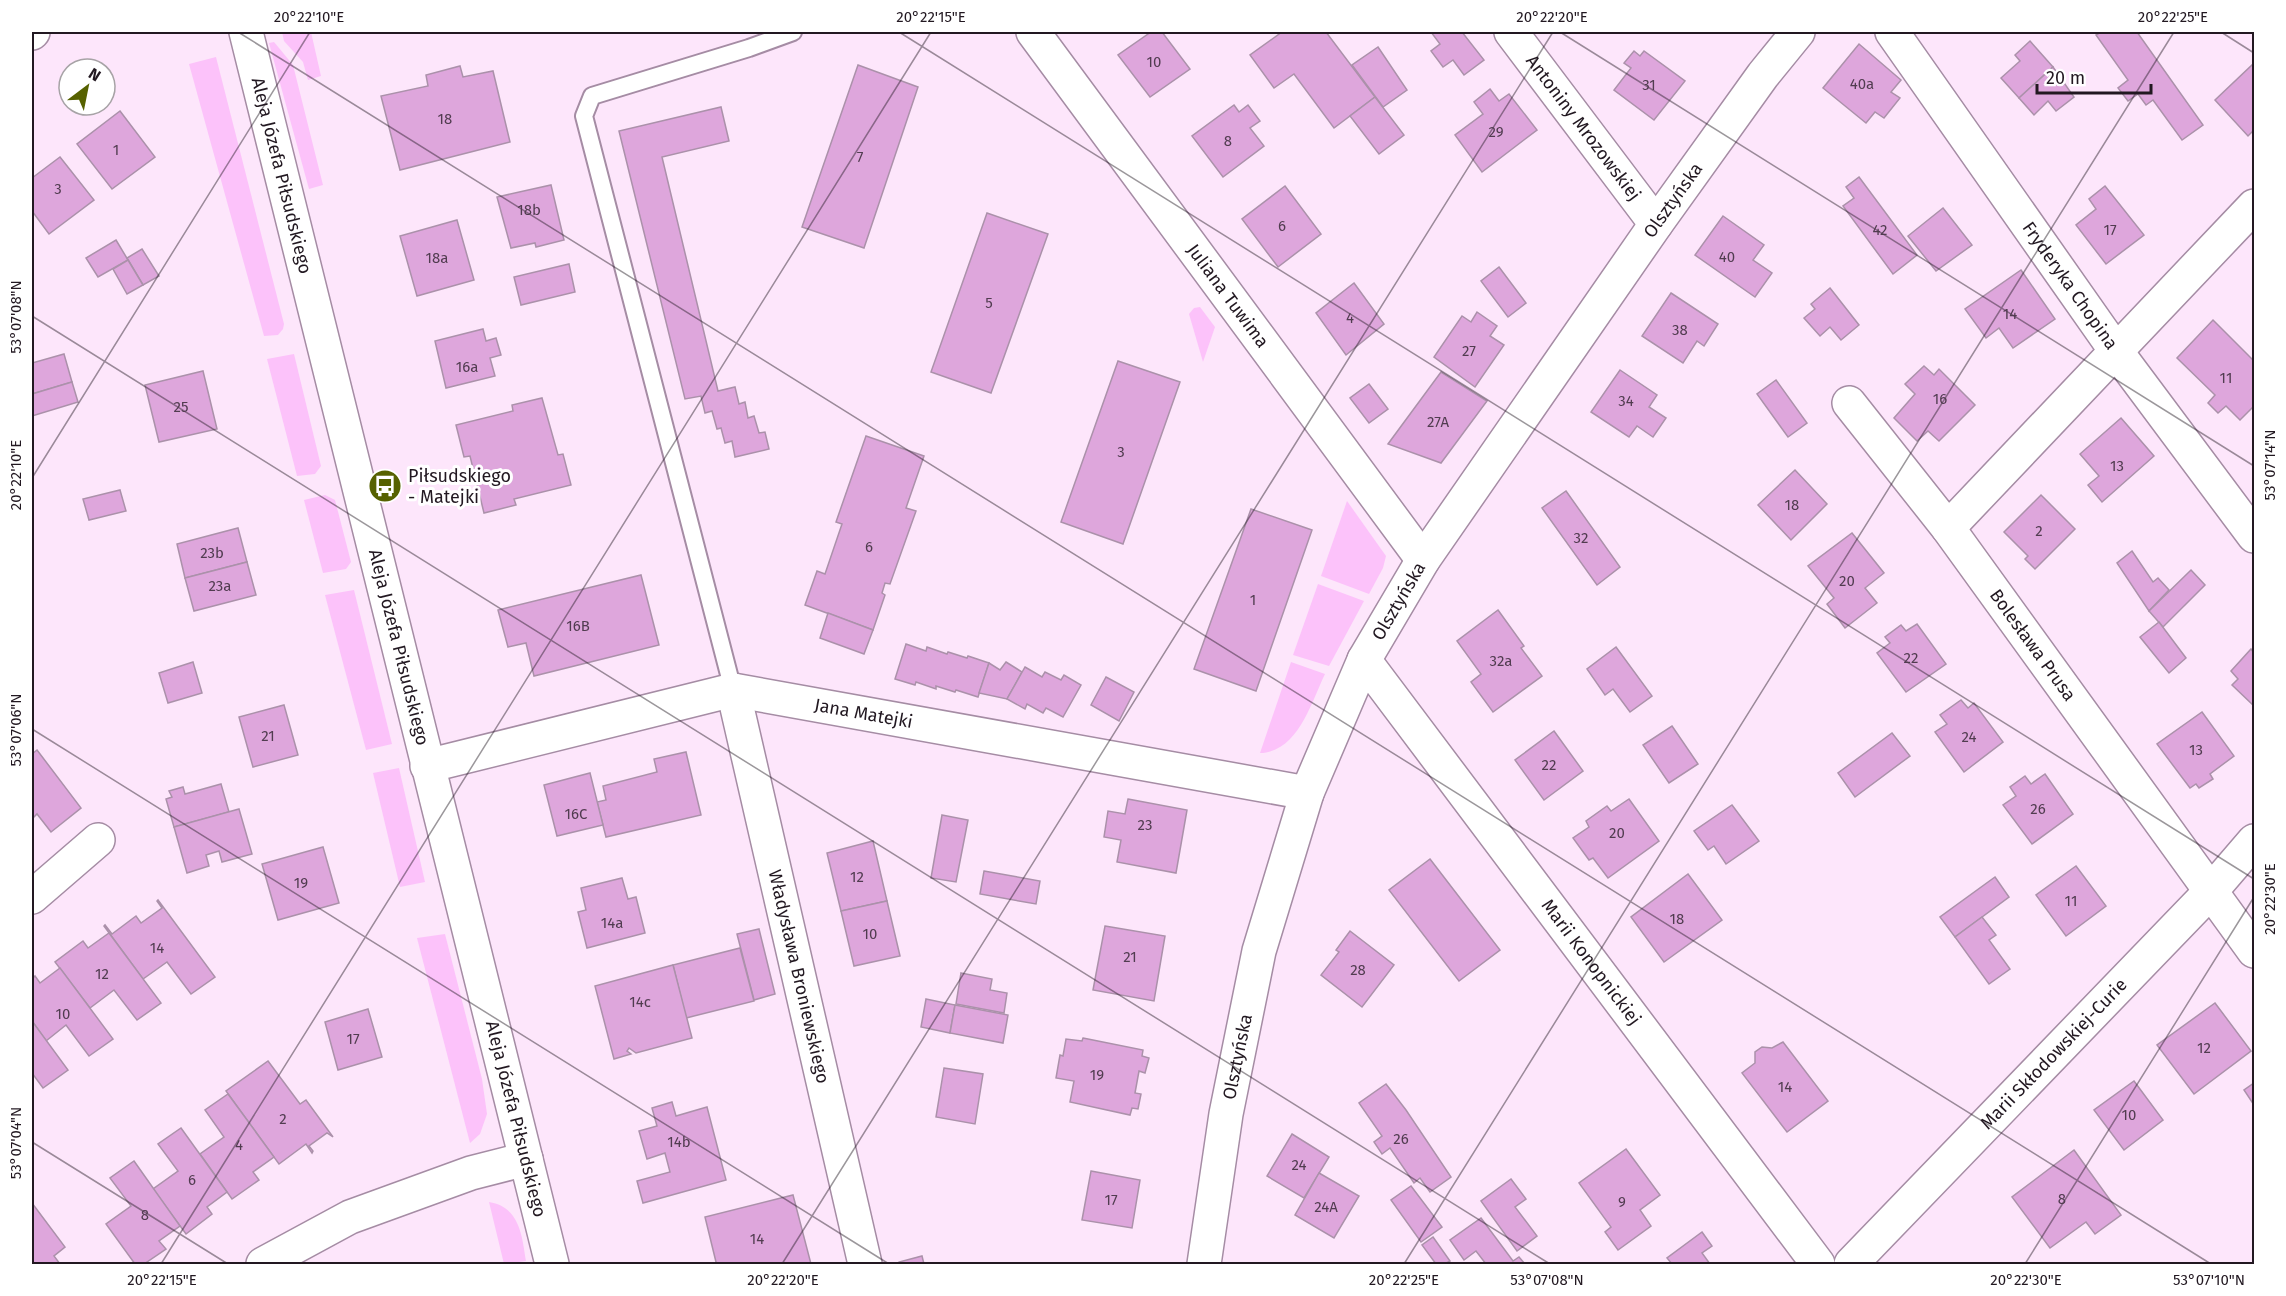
<svg xmlns="http://www.w3.org/2000/svg" width="2286" height="1296" font-family="'Fira Sans',sans-serif">
	<style>
		.green { fill: #fcc2fa }
		.building { fill: #dea6dc; stroke: #ab91aa; stroke-width: 1.5 }
		.lines { fill: none; stroke-linecap: round; stroke-linejoin: round }
		.lane-casing { stroke: #a58ca4; stroke-width: 20 }
		.street-casing { stroke: #a58ca4; stroke-width: 36 }
		.secondary-casing { stroke: #a58ca4; stroke-width: 36 }
		.lane { stroke: #fff; stroke-width: 16 }
		.street { stroke: #fff; stroke-width: 33 }
		.secondary { stroke: #fff; stroke-width: 33 }
		.ticks { fill: none; stroke: #221821; stroke-width: 1.5; stroke-opacity: 0.45 }
		.labels { text-anchor: middle; dominant-baseline: central; stroke-width: 6; stroke-linejoin: round; paint-order: stroke }
		.number-label { font-size: 15px; fill: #513c50 }
		.street-label { font-size: 18px; fill: #221821; stroke: #fff }
		.poi-label { font-size: 18px; fill: #221821; stroke: #fff; text-anchor: start }
		.neatline { fill: none; stroke: #221821; stroke-width: 2 }
		.ticks-label { font-size: 15px; text-anchor: middle; fill: #221821 }
	</style>
	<rect width="100%" height="100%" fill="#fde6fb"/>
	<g class="green">
		<path d="M282,32H311L321,76L308,80L303,62L284,41Z"/>
		<path d="M274,42L293,65L323,185L309,189L269,43Z"/>
		<path d="M216,57L284,324L283,329L278,335L264,336L189,64Z"/>
		<path d="M1200,307L1215,327L1203,362L1189,314L1194,308Z"/>
		<path d="M294,354L321,466L315,474L297,476L267,359Z"/>
		<path d="M325,495L335,500L351,562L346,569L323,573L304,500Z"/>
		<path d="M1347,501L1386,556L1383,568L1369,594L1321,576Z"/>
		<path d="M1318,584L1364,601L1329,666L1293,655Z"/>
		<path d="M354,590L392,744L366,750L325,595Z"/>
		<path d="M1291,662L1325,674C1311,703 1298,752 1260,753Z"/>
		<path d="M399,768L425,882L400,887L373,773Z"/>
		<path d="M445,934L482,1079L487,1114L480,1134L470,1143L417,938Z"/>
		<path d="M489,1202C520,1207 522,1236 526,1261L504,1264Z"/>
	</g>
	<g class="building">
		<path d="M1151,32H1162L1190,69L1150,97L1118,55Z"/>
		<path d="M1282,32H1326L1375,97L1334,128L1294,74L1274,88L1250,55Z"/>
		<path d="M1431,32H1462L1484,60L1464,75L1453,60L1443,67L1431,51L1440,44Z"/>
		<path d="M2101,32H2137L2203,125L2182,140L2153,100L2146,105L2138,94L2128,101L2118,88L2128,80L2096,35Z"/>
		<path d="M2030,41L2053,67L2019,98L2001,78L2020,61L2015,55Z"/>
		<path d="M1859,44L1901,80L1891,92L1900,98L1884,118L1875,112L1866,123L1823,88Z"/>
		<path d="M1378,47L1407,90L1383,107L1352,65Z"/>
		<path d="M1634,51L1640,56L1644,51L1685,81L1654,120L1614,90L1631,68L1624,63Z"/>
		<path d="M858,65L918,87L864,248L802,227Z"/>
		<path d="M2252,65L2254,68V130L2248,136L2215,100Z"/>
		<path d="M460,66L463,77L493,71L510,142L400,170L381,96L428,86L426,75Z"/>
		<path d="M2053,67L2074,97L2056,111L2048,101L2034,115L2019,98Z"/>
		<path d="M1490,89L1499,101L1509,94L1537,130L1482,172L1455,135L1483,114L1474,102Z"/>
		<path d="M1375,97L1404,135L1379,154L1350,116Z"/>
		<path d="M1234,105L1239,112L1248,105L1260,121L1250,128L1264,146L1223,177L1192,136Z"/>
		<path d="M721,107L729,141L662,157L718,391L735,387L739,404L745,402L748,418L754,416L759,433L765,432L769,449L735,457L732,441L725,443L721,428L717,429L712,411L705,413L701,396L685,399L619,131Z"/>
		<path d="M120,111L155,157L112,189L77,144Z"/>
		<path d="M60,157L94,200L49,234L32,211V178Z"/>
		<path d="M1859,177L1917,255L1893,274L1843,206L1854,198L1846,187Z"/>
		<path d="M551,185L564,240L536,247L535,243L511,248L497,197Z"/>
		<path d="M1285,186L1321,234L1278,267L1242,219Z"/>
		<path d="M2105,186L2144,235L2106,264L2076,225L2096,209L2089,199Z"/>
		<path d="M1943,208L1972,245L1936,271L1908,236Z"/>
		<path d="M987,213L1048,234L991,393L931,372Z"/>
		<path d="M1723,216L1764,245L1753,260L1772,273L1755,297L1695,255Z"/>
		<path d="M457,220L474,280L417,296L400,236Z"/>
		<path d="M116,240L128,260L98,277L86,258Z"/>
		<path d="M142,249L159,276L143,285L127,258Z"/>
		<path d="M128,260L143,285L127,294L113,269Z"/>
		<path d="M569,264L575,292L521,305L514,277Z"/>
		<path d="M1499,267L1526,303L1508,317L1481,281Z"/>
		<path d="M2021,270L2055,319L2013,348L1999,328L1986,338L1965,309Z"/>
		<path d="M1354,283L1384,324L1346,355L1316,313Z"/>
		<path d="M1830,288L1859,325L1841,340L1830,327L1820,336L1804,318L1815,309L1811,304Z"/>
		<path d="M1671,293L1718,324L1704,346L1697,341L1683,363L1642,336Z"/>
		<path d="M1477,312L1497,326L1490,336L1504,345L1475,387L1434,357L1462,316L1471,322Z"/>
		<path d="M2213,320L2254,361V406L2240,420L2226,406L2218,413L2208,403L2215,395L2177,358Z"/>
		<path d="M483,329L486,341L496,338L501,355L490,358L495,376L446,388L435,341Z"/>
		<path d="M64,354L72,382L32,394V363Z"/>
		<path d="M1118,361L1180,382L1123,544L1061,522Z"/>
		<path d="M1924,366L1934,375L1939,369L1975,405L1939,441L1928,431L1917,441L1894,418L1915,394L1905,384Z"/>
		<path d="M1620,370L1657,395L1649,407L1666,418L1653,437L1637,426L1629,437L1591,412Z"/>
		<path d="M203,371L217,429L159,442L145,385Z"/>
		<path d="M1441,372L1487,401L1441,463L1388,444Z"/>
		<path d="M1776,380L1807,423L1788,437L1757,394Z"/>
		<path d="M72,382L78,402L32,416V394Z"/>
		<path d="M1369,384L1388,409L1369,423L1350,398Z"/>
		<path d="M542,398L558,455L563,454L571,485L514,499L516,505L484,513L470,456L464,457L456,425L513,411L512,405Z"/>
		<path d="M2121,418L2154,456L2102,502L2088,485L2099,476L2080,454Z"/>
		<path d="M866,436L924,456L906,508L916,511L890,584L885,583L882,593L885,595L873,630L805,605L817,571L825,574L842,524L836,522Z"/>
		<path d="M1795,470L1827,504L1791,540L1758,505Z"/>
		<path d="M120,490L126,511L89,520L83,499Z"/>
		<path d="M1566,491L1620,567L1597,585L1542,508Z"/>
		<path d="M2041,495L2075,529L2035,569L2025,559L2028,556L2004,532Z"/>
		<path d="M1251,509L1312,530L1256,691L1194,669Z"/>
		<path d="M238,528L247,562L185,578L177,544Z"/>
		<path d="M1852,533L1884,573L1865,588L1877,603L1845,628L1827,604L1834,598L1808,566Z"/>
		<path d="M2132,551L2153,582L2158,578L2169,590L2149,611L2117,563Z"/>
		<path d="M247,562L256,595L194,611L185,578Z"/>
		<path d="M2191,570L2205,585L2163,627L2149,611Z"/>
		<path d="M641,575L659,645L534,676L526,643L508,647L498,610Z"/>
		<path d="M1498,610L1524,646L1521,648L1542,676L1493,712L1471,682L1481,674L1457,641Z"/>
		<path d="M828,613L873,630L864,654L820,638Z"/>
		<path d="M2159,622L2186,658L2169,673L2140,637Z"/>
		<path d="M1917,624L1946,664L1906,692L1877,653L1890,643L1885,637L1901,625L1906,631Z"/>
		<path d="M906,644L926,651L927,647L947,654L948,652L967,658L968,656L989,663L978,697L956,690L955,692L936,686V689L916,682L915,685L895,679Z"/>
		<path d="M1616,647L1652,696L1630,712L1613,689L1605,695L1587,669Z"/>
		<path d="M2251,649L2254,653V706L2232,685L2238,679L2231,671Z"/>
		<path d="M193,662L202,693L168,703L159,673Z"/>
		<path d="M1006,662L1022,672L1007,699L979,693L989,663L1000,670Z"/>
		<path d="M1025,667L1042,677L1045,672L1061,680L1064,675L1081,685L1063,717L1046,708L1043,713L1027,704L1025,709L1007,699Z"/>
		<path d="M1106,677L1134,692L1119,721L1091,705Z"/>
		<path d="M1961,700L1968,708L1974,703L2003,742L1964,772L1935,732L1947,724L1940,715Z"/>
		<path d="M284,705L298,755L253,767L239,717Z"/>
		<path d="M2202,712L2234,756L2210,774L2213,779L2199,788L2196,784L2190,788L2157,744Z"/>
		<path d="M1672,726L1698,764L1669,783L1643,745Z"/>
		<path d="M1554,731L1583,771L1544,800L1515,760Z"/>
		<path d="M1892,733L1910,756L1855,797L1838,773Z"/>
		<path d="M37,750L81,808L51,832L37,814L32,819V754Z"/>
		<path d="M686,752L701,815L606,837L597,802L606,800L603,786L657,772L654,759Z"/>
		<path d="M590,773L603,825L557,836L544,785Z"/>
		<path d="M2045,774L2073,814L2032,844L2003,805L2016,796L2010,787L2025,776L2031,784Z"/>
		<path d="M221,784L229,812L174,827L166,799L172,797L169,791L183,787L185,794Z"/>
		<path d="M1128,799L1187,810L1176,873L1117,862L1121,840L1104,837L1108,811L1125,814Z"/>
		<path d="M1629,799L1659,841L1608,878L1593,858L1589,860L1573,838L1589,827L1586,821L1607,806L1611,811Z"/>
		<path d="M1732,805L1759,841L1726,864L1714,846L1708,850L1694,831Z"/>
		<path d="M239,809L252,854L222,862L219,851L206,855L209,866L187,873L174,827Z"/>
		<path d="M942,815L968,820L956,882L931,878Z"/>
		<path d="M873,841L887,901L841,911L827,853Z"/>
		<path d="M323,847L339,903L278,920L262,864Z"/>
		<path d="M1430,859L1500,950L1459,981L1389,890Z"/>
		<path d="M2076,866L2106,906L2066,936L2036,895Z"/>
		<path d="M984,871L1040,881L1036,904L980,894Z"/>
		<path d="M1688,874L1722,920L1664,962L1631,917Z"/>
		<path d="M1995,877L2009,897L1955,937L1940,917Z"/>
		<path d="M622,878L628,899L636,897L645,933L587,948L578,912L586,910L581,888Z"/>
		<path d="M158,900L215,977L191,994L167,962L143,979L104,926L105,925L112,934L136,916L141,923L162,908L157,901Z"/>
		<path d="M887,901L900,956L854,966L841,911Z"/>
		<path d="M1982,917L1996,935L1989,940L2010,969L1989,984L1955,937Z"/>
		<path d="M1105,926L1165,936L1154,1001L1093,990Z"/>
		<path d="M759,929L775,994L754,1000L737,934Z"/>
		<path d="M1350,931L1394,965L1362,1007L1321,975L1339,952L1336,950Z"/>
		<path d="M109,933L161,1003L137,1020L114,990L90,1008L55,962L83,941L88,948Z"/>
		<path d="M740,948L754,1001L686,1018L673,965Z"/>
		<path d="M673,965L692,1038L636,1053L629,1048L627,1051L631,1054L614,1059L595,986Z"/>
		<path d="M60,968L113,1039L89,1056L66,1025L46,1041L32,1021V979L35,976L40,983Z"/>
		<path d="M961,973L992,979L990,990L1007,993L1004,1013L956,1004Z"/>
		<path d="M926,999L955,1005L950,1033L921,1027Z"/>
		<path d="M2215,1003L2251,1051L2194,1094L2157,1045Z"/>
		<path d="M955,1005L1008,1015L1003,1043L950,1033Z"/>
		<path d="M368,1009L382,1057L338,1070L325,1022Z"/>
		<path d="M32,1021L68,1070L43,1088L32,1073Z"/>
		<path d="M1083,1038L1143,1050L1142,1056L1149,1058L1145,1073L1139,1071L1135,1093L1141,1094L1138,1109L1132,1108L1130,1115L1070,1102L1074,1081L1056,1078L1060,1055L1063,1056L1066,1039L1082,1041Z"/>
		<path d="M1783,1042L1828,1101L1787,1132L1742,1073L1755,1063V1052L1762,1047L1772,1048Z"/>
		<path d="M268,1061L300,1104L306,1100L333,1137L327,1133L309,1146L313,1151L312,1153L306,1144L279,1164L226,1091Z"/>
		<path d="M944,1068L983,1074L975,1124L936,1117Z"/>
		<path d="M2134,1081L2163,1120L2124,1150L2094,1110Z"/>
		<path d="M2254,1083V1105L2244,1090Z"/>
		<path d="M1386,1084L1406,1110L1451,1177L1430,1192L1420,1178L1414,1183L1390,1148L1382,1154L1374,1142L1382,1136L1359,1103Z"/>
		<path d="M228,1094L274,1157L253,1172L259,1180L232,1199L200,1154L224,1137L205,1110Z"/>
		<path d="M672,1102L676,1116L707,1107L726,1180L643,1203L637,1181L670,1172L665,1153L647,1159L639,1131L657,1126L652,1108Z"/>
		<path d="M181,1128L227,1192L207,1207L212,1214L186,1234L153,1189L178,1171L158,1144Z"/>
		<path d="M1292,1134L1329,1157L1304,1198L1267,1176Z"/>
		<path d="M1626,1149L1660,1195L1640,1210L1651,1226L1618,1250L1605,1232L1611,1227L1579,1183Z"/>
		<path d="M2074,1150L2121,1215L2095,1234L2086,1222L2050,1248L2012,1197Z"/>
		<path d="M134,1161L180,1226L159,1241L166,1249L144,1264H135L106,1224L131,1206L110,1178Z"/>
		<path d="M1091,1171L1140,1180L1132,1228L1082,1220Z"/>
		<path d="M1319,1173L1359,1196L1334,1238L1295,1215Z"/>
		<path d="M1511,1179L1526,1199L1515,1207L1537,1236L1517,1251L1481,1201Z"/>
		<path d="M1411,1186L1442,1227L1421,1242L1391,1200Z"/>
		<path d="M793,1195L811,1264H713L716,1262L705,1217Z"/>
		<path d="M32,1203L65,1247L54,1256L60,1264H32Z"/>
		<path d="M1481,1218L1513,1261L1519,1257L1525,1264H1486L1476,1251L1464,1260L1450,1240Z"/>
		<path d="M1702,1232L1712,1246L1702,1253L1710,1264H1672L1667,1258Z"/>
		<path d="M1433,1237L1450,1261L1445,1264H1436L1422,1245Z"/>
		<path d="M922,1256L924,1264H899V1262Z"/>
	</g>
	<g class="lines">
		<defs>
			<path id="lane" d="M733,690L584,116L592,96L749,48L793,32"/>
			<g id="street">
				<path id="s1" d="M1033,32L1423,560"/>
				<path id="s2" d="M1511,32L1656,224"/>
				<path id="s3" d="M1892,32L2116,351L2254,536"/>
				<path d="M32,33L33,32"/>
				<path id="s4" d="M1849,403L1948,528L2254,951"/>
				<path d="M1948,528L2254,206"/>
				<path id="s5" d="M1364,660L1818,1264"/>
				<path id="s6" d="M733,690L865,1264"/>
				<path id="s7" d="M427,766L733,690L1307,793"/>
				<path d="M32,897L98,840"/>
				<path d="M263,1264L350,1217L471,1173L526,1159"/>
				<path id="s8" d="M1204,1264L1226,1114L1259,951L1307,793L1364,660L1423,560L1656,224L1763,75L1798,32"/>
				<path id="s9" d="M1851,1264L2211,891L2254,841"/>
			</g>
			<g id="secondary">
				<path id="s10" d="M246,32L552,1264"/>
			</g>
		</defs>
		<use href="#lane" class="lane-casing"/>
		<use href="#street" class="street-casing"/>
		<use href="#secondary" class="secondary-casing"/>
		<use href="#lane" class="lane"/>
		<use href="#street" class="street"/>
		<use href="#secondary" class="secondary"/>
	</g>
	<path class="ticks" d="M238,32L2211,1264M899,32L2254,879M1560,32L2254,466M2221,32L2254,53M32,316L1550,1264M32,478L310,32M32,729L889,1264M32,1142L228,1264M161,1264L931,32M782,1264L1553,32M1404,1264L2174,32M2025,1264L2254,897"/>
	<defs>
		<symbol id="bus-disc" viewBox="-11 -11 22 22"><circle r="9.5" fill="#566100" stroke="#fff"/><path d="M-5-6H5V4H4V6H2V4H-2V6H-4V4H-5ZM-3.5-4V0h7V-4ZM-3.5 1.2v1.5H-2V1.2ZM2 1.2v1.5H3.5V1.2Z" fill="#fff"/></symbol>
	</defs>
	<g fill-rule="evenodd">
		<use href="#bus-disc" x="366" y="467" width="38" height="38"/>
	</g>
	<g class="labels">
		<g class="number-label">
			<text x="1154" y="62">10</text>
			<text x="1862" y="84">40a</text>
			<text x="1649" y="85">31</text>
			<text x="445" y="119">18</text>
			<text x="1496" y="132">29</text>
			<text x="1228" y="141">8</text>
			<text x="116" y="150">1</text>
			<text x="860" y="157">7</text>
			<text x="58" y="189">3</text>
			<text x="529" y="210">18b</text>
			<text x="1282" y="226">6</text>
			<text x="1880" y="230">42</text>
			<text x="2110" y="230">17</text>
			<text x="1727" y="257">40</text>
			<text x="437" y="258">18a</text>
			<text x="989" y="303">5</text>
			<text x="2010" y="314">14</text>
			<text x="1350" y="318">4</text>
			<text x="1680" y="330">38</text>
			<text x="1469" y="351">27</text>
			<text x="467" y="367">16a</text>
			<text x="2226" y="378">11</text>
			<text x="1940" y="399">16</text>
			<text x="1626" y="401">34</text>
			<text x="181" y="407">25</text>
			<text x="1438" y="422">27A</text>
			<text x="1121" y="452">3</text>
			<text x="2117" y="466">13</text>
			<text x="1792" y="505">18</text>
			<text x="2039" y="531">2</text>
			<text x="1581" y="538">32</text>
			<text x="869" y="547">6</text>
			<text x="212" y="553">23b</text>
			<text x="1847" y="581">20</text>
			<text x="220" y="586">23a</text>
			<text x="1253" y="600">1</text>
			<text x="578" y="626">16B</text>
			<text x="1911" y="658">22</text>
			<text x="1501" y="661">32a</text>
			<text x="268" y="736">21</text>
			<text x="1969" y="737">24</text>
			<text x="2196" y="750">13</text>
			<text x="1549" y="765">22</text>
			<text x="2038" y="809">26</text>
			<text x="576" y="814">16C</text>
			<text x="1145" y="825">23</text>
			<text x="1617" y="833">20</text>
			<text x="857" y="877">12</text>
			<text x="301" y="883">19</text>
			<text x="2071" y="901">11</text>
			<text x="1677" y="919">18</text>
			<text x="612" y="923">14a</text>
			<text x="870" y="934">10</text>
			<text x="157" y="948">14</text>
			<text x="1130" y="957">21</text>
			<text x="1358" y="970">28</text>
			<text x="102" y="974">12</text>
			<text x="640" y="1002">14c</text>
			<text x="63" y="1014">10</text>
			<text x="353" y="1039">17</text>
			<text x="2204" y="1048">12</text>
			<text x="1097" y="1075">19</text>
			<text x="1785" y="1087">14</text>
			<text x="2129" y="1115">10</text>
			<text x="283" y="1119">2</text>
			<text x="1401" y="1139">26</text>
			<text x="679" y="1142">14b</text>
			<text x="239" y="1145">4</text>
			<text x="1299" y="1165">24</text>
			<text x="192" y="1180">6</text>
			<text x="2062" y="1199">8</text>
			<text x="1111" y="1200">17</text>
			<text x="1622" y="1202">9</text>
			<text x="1326" y="1207">24A</text>
			<text x="145" y="1215">8</text>
			<text x="757" y="1239">14</text>
		</g>
		<g class="street-label">
			<text stroke="none"><textPath href="#s2" startOffset="120">Antoniny Mrozowskiej</textPath></text>
			<text stroke="none"><textPath href="#s10" startOffset="148">Aleja Józefa Piłsudskiego</textPath></text>
			<text stroke="none"><textPath href="#s8" startOffset="1182">Olsztyńska</textPath></text>
			<text stroke="none"><textPath href="#s3" startOffset="310">Fryderyka Chopina</textPath></text>
			<text stroke="none"><textPath href="#s1" startOffset="328">Juliana Tuwima</textPath></text>
			<text stroke="none"><textPath href="#s8" startOffset="696">Olsztyńska</textPath></text>
			<text stroke="none"><textPath href="#s4" startOffset="304">Bolesława Prusa</textPath></text>
			<text stroke="none"><textPath href="#s10" startOffset="634">Aleja Józefa Piłsudskiego</textPath></text>
			<text stroke="none"><textPath href="#s7" startOffset="448">Jana Matejki</textPath></text>
			<text stroke="none"><textPath href="#s5" startOffset="378">Marii Konopnickiej</textPath></text>
			<text stroke="none"><textPath href="#s6" startOffset="294">Władysława Broniewskiego</textPath></text>
			<text stroke="none"><textPath href="#s9" startOffset="292">Marii Skłodowskiej-Curie</textPath></text>
			<text stroke="none"><textPath href="#s8" startOffset="210">Olsztyńska</textPath></text>
			<text stroke="none"><textPath href="#s10" startOffset="1120">Aleja Józefa Piłsudskiego</textPath></text>
		</g>
		<g class="poi-label">
			<text x="408" y="476">Piłsudskiego<tspan x="408" dy="21">- Matejki</tspan></text>
		</g>
	</g>
	<rect width="2286" height="1296" fill="none" stroke="#ffffff" stroke-width="66"/>
	<g transform="translate(87 87) rotate(32)"><circle r="28" fill="#ffffff" stroke="#a7a3a6" stroke-width="1.5"/>
	<path d="M0-4.5L10 22L0 15L-10 22Z" fill="#566100"/>
	<text y="-9" font-size="16" font-weight="bold" text-anchor="middle" fill="#221821">N</text>
	</g>
	<path d="M2037 84v9h114v-9" fill="none" stroke="#221821" stroke-width="3"/>
	<text x="2046" y="84" font-size="18" fill="#221821" stroke="#ffffff" stroke-width="4.5" paint-order="stroke">20 m</text>
	<rect x="33" y="33" width="2220" height="1230" class="neatline"/>
	<g class="ticks-label">
		<text x="309" y="22">20°22'10"E</text>
		<text x="931" y="22">20°22'15"E</text>
		<text x="1552" y="22">20°22'20"E</text>
		<text x="2173" y="22">20°22'25"E</text>
		<text transform="translate(16 317) rotate(-90)" y="5">53°07'08"N</text>
		<text transform="translate(2270 465) rotate(-90)" y="5">53°07'14"N</text>
		<text transform="translate(16 475) rotate(-90)" y="5">20°22'10"E</text>
		<text transform="translate(16 730) rotate(-90)" y="5">53°07'06"N</text>
		<text transform="translate(2270 899) rotate(-90)" y="5">20°22'30"E</text>
		<text transform="translate(16 1143) rotate(-90)" y="5">53°07'04"N</text>
		<text x="162" y="1285">20°22'15"E</text>
		<text x="783" y="1285">20°22'20"E</text>
		<text x="1404" y="1285">20°22'25"E</text>
		<text x="1547" y="1285">53°07'08"N</text>
		<text x="2026" y="1285">20°22'30"E</text>
		<text x="2209" y="1285">53°07'10"N</text>
	</g>
</svg>
